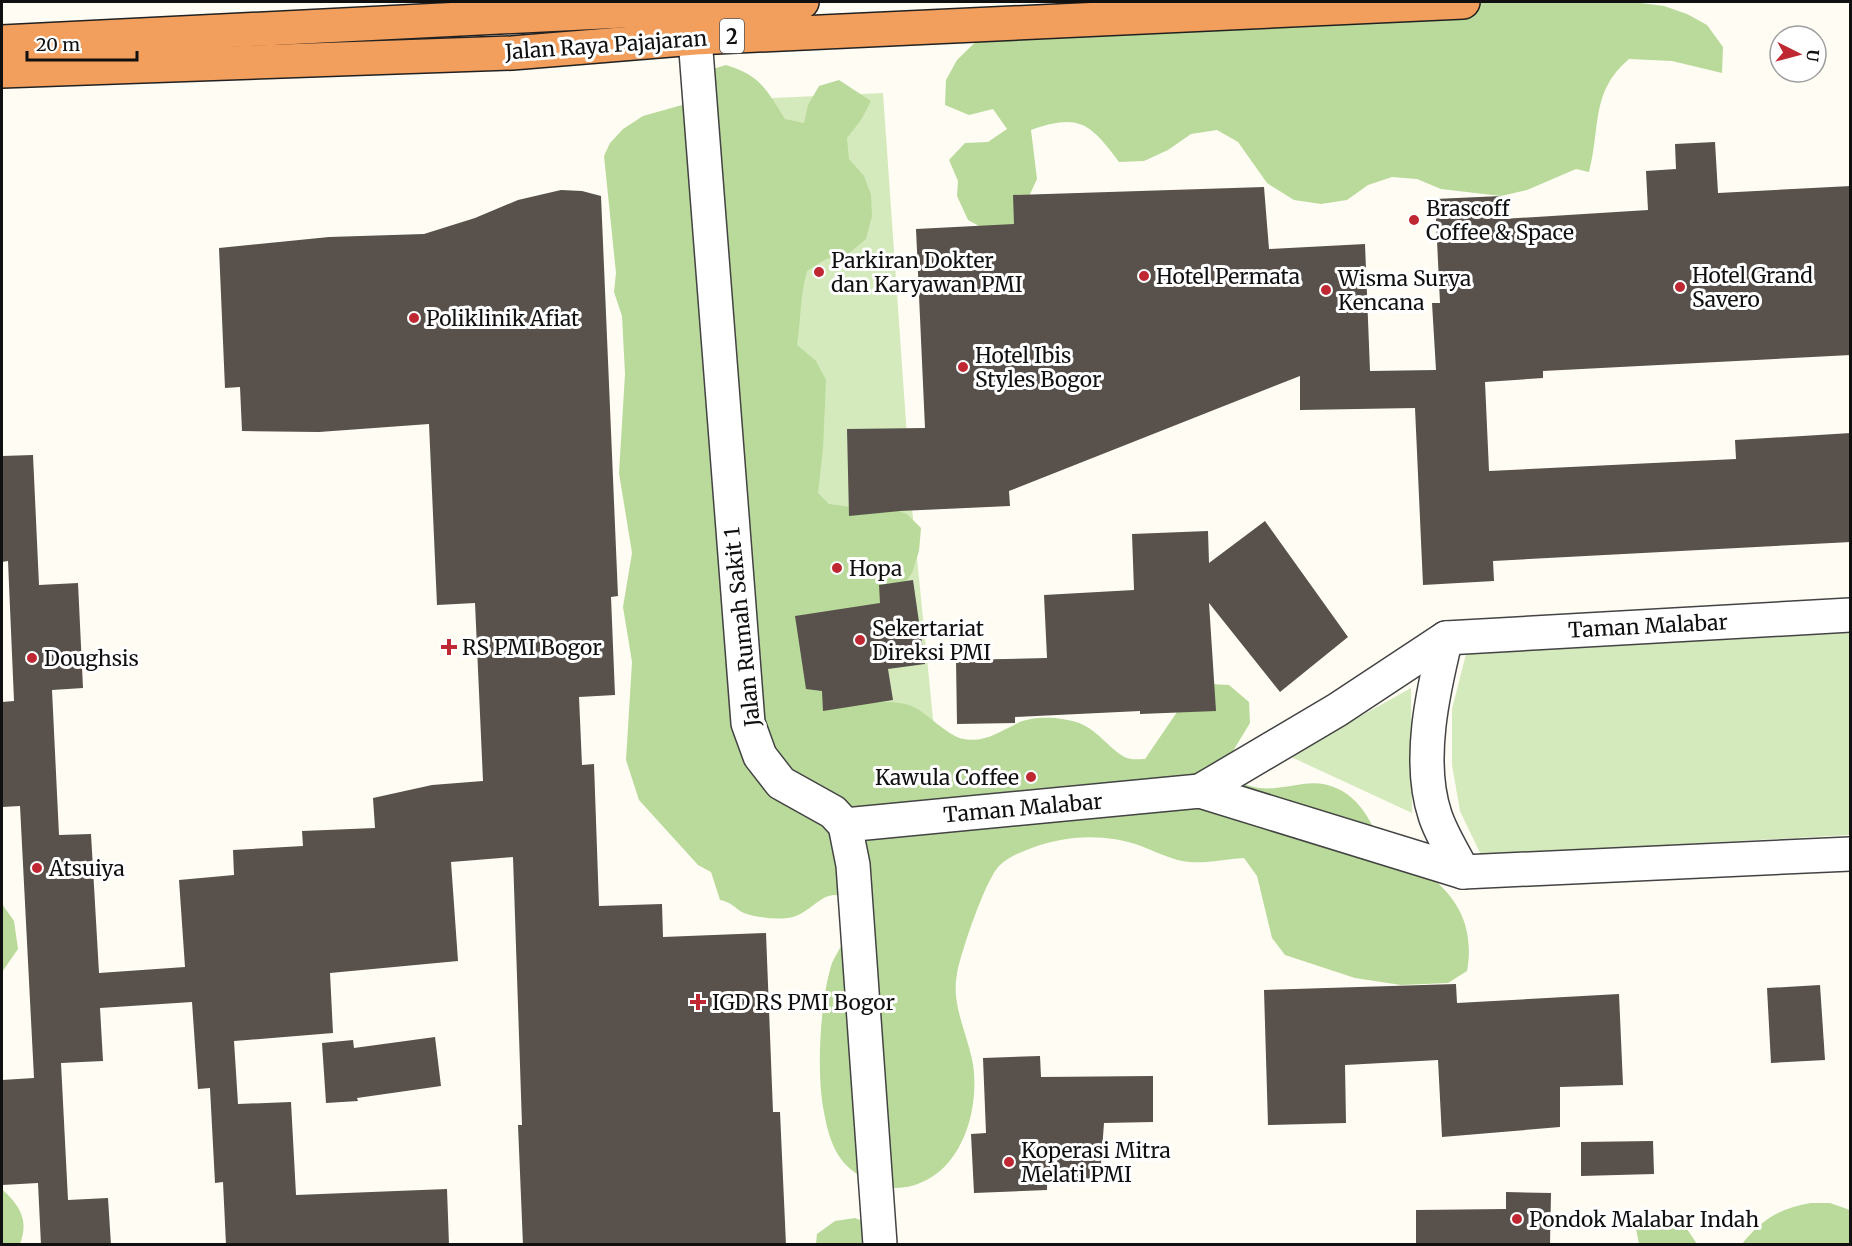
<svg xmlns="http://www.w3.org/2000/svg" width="1852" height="1246" font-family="Merriweather,serif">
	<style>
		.green { fill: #d5eabc }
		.forest { fill: #b9da9b }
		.building { fill: #58514c }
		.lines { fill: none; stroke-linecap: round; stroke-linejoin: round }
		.street-casing { stroke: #434343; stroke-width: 36 }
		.highway-casing { stroke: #212121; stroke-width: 36 }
		.street { stroke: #fff; stroke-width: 33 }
		.highway { stroke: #f29e5d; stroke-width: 33 }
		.poi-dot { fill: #bf2833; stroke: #fff; stroke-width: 2 }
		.labels { text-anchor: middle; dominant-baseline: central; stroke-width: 6; stroke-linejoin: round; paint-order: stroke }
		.shield { fill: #fff; stroke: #585858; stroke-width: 1.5 }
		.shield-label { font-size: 20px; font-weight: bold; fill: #101010 }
		.street-label { font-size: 21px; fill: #101010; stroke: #fff }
		.poi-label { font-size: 21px; fill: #101010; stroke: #fff; text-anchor: start }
	</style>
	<rect width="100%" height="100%" fill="#fffcf3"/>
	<g class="green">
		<path d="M883,93L912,508L939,779L812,781L732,100Z"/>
		<path d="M1850,633V835L1481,855L1460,811L1452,765V709L1466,654Z"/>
		<path d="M1411,688L1412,813L1289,756Z"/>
	</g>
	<g class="forest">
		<path d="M1383,2H1633L1664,6L1687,14L1707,25L1723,47L1722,73L1672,61L1629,59C1590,92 1601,127 1589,172L1576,169L1527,190L1501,196L1441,189L1417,179L1392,177L1368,185L1347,200L1321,204L1294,200L1267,183L1238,142L1217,130L1191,134L1168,150L1144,161L1119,162C1090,123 1079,113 1031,130L1037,179L1004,250L990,232L968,220L957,196L958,181L949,160L965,143L988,142L1007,129L993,109L969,115L945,105L946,80L957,60L996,22Z"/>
		<path d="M726,65C760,75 767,90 785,119L804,123L808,105L819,86L839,80L871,101L861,120L847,138L849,159L864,176L871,195L872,216L866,239L847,255L826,259L807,271C800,295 801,320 797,345L816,361L826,380L823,449L818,493L829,504L866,509L888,507L907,514L921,528L919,551L912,573L900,591L870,613L828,611L811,624L855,703C874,703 896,699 914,707C929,715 949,737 964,739C984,743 999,732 1016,724C1033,715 1061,717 1079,723C1098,730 1112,752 1127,758C1132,760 1140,759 1145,759L1177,712L1210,684L1229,685L1249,702L1250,723L1227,761L1235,780C1262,793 1275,788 1303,784C1345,778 1369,810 1380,845C1433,873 1479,904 1467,971L1448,983L1401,985L1355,978L1285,955L1272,938L1257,876L1244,858C1223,859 1203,865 1182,861C1168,858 1154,851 1141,846C1106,834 1072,835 1037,846C1024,851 1009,856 999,866C985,881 961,952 957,974C951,1003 966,1031 972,1059C981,1103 965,1166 920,1183C897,1193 872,1187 853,1171C834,1157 828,1134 824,1112C816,1074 820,1000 832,963C835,956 840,949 843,942C848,930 845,911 845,898C826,887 814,909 796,916C782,921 758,918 744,913C735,909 734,903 720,900L711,872L698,865L639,800L626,760L632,662L623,607L632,553L619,473L625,374L622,316L614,292L616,273L604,156L610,143L623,129L643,116L682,105L703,72Z"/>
		<path d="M2,904L14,921L18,949L2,972Z"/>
		<path d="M2,1189C20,1206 29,1220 20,1244H2Z"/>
		<path d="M1811,1203H1830L1850,1210V1244H1742C1761,1220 1780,1208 1811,1203Z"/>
		<path d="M1673,1214L1687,1229L1697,1244H1639L1636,1229L1652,1218Z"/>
		<path d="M855,1218L873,1225L886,1244H816L817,1234L835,1221Z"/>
	</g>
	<g class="building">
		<path d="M1715,142L1718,193L1851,186V355L1543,371V378L1485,382L1489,471L1736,459L1735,440L1851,433V542L1493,561L1494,581L1423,585L1415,408L1300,410V376L1009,491L1010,506L900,511L849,516L847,429L925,428L916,229L1014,224L1013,195L1264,187L1269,249L1365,244L1370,371L1436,370L1432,303H1440L1435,199L1501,196L1502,219L1648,210L1646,171L1676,169L1675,144Z"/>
		<path d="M561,190L582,191L601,196L618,596L611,597L615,695L579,697L582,765L594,764L599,906L662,904L663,937L766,933L773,1112H780L786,1245H523L518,1125H522L513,857L451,862L458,961L330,973L333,1033L234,1041L238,1104L291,1102L296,1195L447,1189L449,1245H226L223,1182L215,1183L210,1088L198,1089L192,1002L100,1008L103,1061L61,1063L68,1200L108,1198L111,1245H41L38,1183L2,1185V1080L34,1078L20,806L2,807V702L14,701L8,561L2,562V456L33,455L39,585L78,583L83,688L52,690L59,835L91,834L99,973L185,967L179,880L234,875L233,850L303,846L302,831L375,828L373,798L432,785L483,781L475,603L437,605L429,424L319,432L242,431L240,387L225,388L219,248L329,237L424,234L475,218L518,200Z"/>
		<path d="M1265,521L1348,637L1280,692L1209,603L1216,711L1140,714V711L1015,717V723L957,724L956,660L1047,658L1044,595L1134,590L1132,534L1208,531L1209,563Z"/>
		<path d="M913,580L925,664L888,669L893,700L823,711L822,691L806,689L795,616L880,603L879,585Z"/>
		<path d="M1456,984L1457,1003L1619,994L1623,1085L1560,1087V1127L1442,1137L1438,1060L1345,1065L1346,1123L1268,1125L1264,990Z"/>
		<path d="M1820,985L1825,1060L1771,1063L1767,988Z"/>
		<path d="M435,1037L441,1086L357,1098L358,1101L326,1103L322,1043L353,1040L354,1048Z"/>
		<path d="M1040,1056L1041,1077L1153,1076V1122L1104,1123L1100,1178L1047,1180V1190L974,1193L971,1134L986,1133L983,1058Z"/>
		<path d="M1653,1141L1654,1174L1581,1176V1142Z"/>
		<path d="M1506,1192L1551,1193L1550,1245H1416V1210L1506,1209Z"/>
	</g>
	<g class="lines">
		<defs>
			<g id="street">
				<path d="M695,38L748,723L760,756L781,783L833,812L845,825L853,865L880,1244"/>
				<path d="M1446,638C1433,691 1417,761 1435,815C1441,834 1454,854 1463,872"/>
				<path d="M1200,791L1337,710L1446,638L1850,615"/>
				<path d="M845,825L1200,791L1463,872L1850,854"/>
			</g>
			<g id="highway">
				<path d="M2,42L802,2"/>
				<path d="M2,71L512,53L695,38L1463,2"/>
			</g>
		</defs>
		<use href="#street" class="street-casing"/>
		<use href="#highway" class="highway-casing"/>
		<use href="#street" class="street"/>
		<use href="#highway" class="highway"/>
	</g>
	<g class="poi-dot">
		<circle cx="1414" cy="220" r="6"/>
		<circle cx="819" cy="272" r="6"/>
		<circle cx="1144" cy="276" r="6"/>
		<circle cx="1680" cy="287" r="6"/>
		<circle cx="1326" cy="290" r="6"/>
		<circle cx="414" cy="318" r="6"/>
		<circle cx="963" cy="367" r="6"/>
		<circle cx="837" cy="568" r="6"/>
		<circle cx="860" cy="640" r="6"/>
		<path d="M446 638h6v6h6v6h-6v6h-6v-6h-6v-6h6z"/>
		<circle cx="32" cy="658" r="6"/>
		<circle cx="1031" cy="777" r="6"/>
		<circle cx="37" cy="868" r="6"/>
		<path d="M695 993h6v6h6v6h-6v6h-6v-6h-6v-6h6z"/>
		<circle cx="1009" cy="1162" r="6"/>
		<circle cx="1517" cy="1219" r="6"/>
	</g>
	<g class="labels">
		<rect class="shield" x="720" y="19" width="24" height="34" rx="4.5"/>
		<g class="shield-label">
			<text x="732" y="36">2</text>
		</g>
		<g class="street-label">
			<text transform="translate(606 45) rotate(-4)">Jalan Raya Pajajaran</text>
			<text transform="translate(1648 626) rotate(-3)">Taman Malabar</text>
			<text transform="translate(742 627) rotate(-96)">Jalan Rumah Sakit 1</text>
			<text transform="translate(1023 808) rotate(-5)">Taman Malabar</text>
		</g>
		<g class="poi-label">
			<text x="1426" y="208">Brascoff<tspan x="1426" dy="24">Coffee &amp; Space</tspan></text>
			<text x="831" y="260">Parkiran Dokter<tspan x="831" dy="24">dan Karyawan PMI</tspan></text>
			<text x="1692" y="275">Hotel Grand<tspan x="1692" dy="24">Savero</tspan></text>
			<text x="1156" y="276">Hotel Permata</text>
			<text x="1338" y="278">Wisma Surya<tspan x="1338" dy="24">Kencana</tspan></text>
			<text x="426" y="318">Poliklinik Afiat</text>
			<text x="975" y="355">Hotel Ibis<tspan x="975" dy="24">Styles Bogor</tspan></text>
			<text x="849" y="568">Hopa</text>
			<text x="872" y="628">Sekertariat<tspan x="872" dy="24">Direksi PMI</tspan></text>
			<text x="462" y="647">RS PMI Bogor</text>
			<text x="44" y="658">Doughsis</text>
			<text x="1019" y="777" text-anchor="end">Kawula Coffee</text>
			<text x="49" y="868">Atsuiya</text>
			<text x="712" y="1002">IGD RS PMI Bogor</text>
			<text x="1021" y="1150">Koperasi Mitra<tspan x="1021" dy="24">Melati PMI</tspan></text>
			<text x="1529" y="1219">Pondok Malabar Indah</text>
		</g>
	</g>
	<rect width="1852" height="1246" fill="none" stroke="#101010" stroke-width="6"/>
	<g transform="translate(1798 54) rotate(96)"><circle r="28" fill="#ffffff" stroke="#9f9f9f" stroke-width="1.5"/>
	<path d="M0-4.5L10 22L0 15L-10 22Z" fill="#bf2833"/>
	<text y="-9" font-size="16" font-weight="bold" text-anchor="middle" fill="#101010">U</text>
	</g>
	<path d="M27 51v9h110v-9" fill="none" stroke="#101010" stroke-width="3"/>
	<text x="36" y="51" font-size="18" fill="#101010" stroke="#ffffff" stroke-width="4.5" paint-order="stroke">20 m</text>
</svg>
